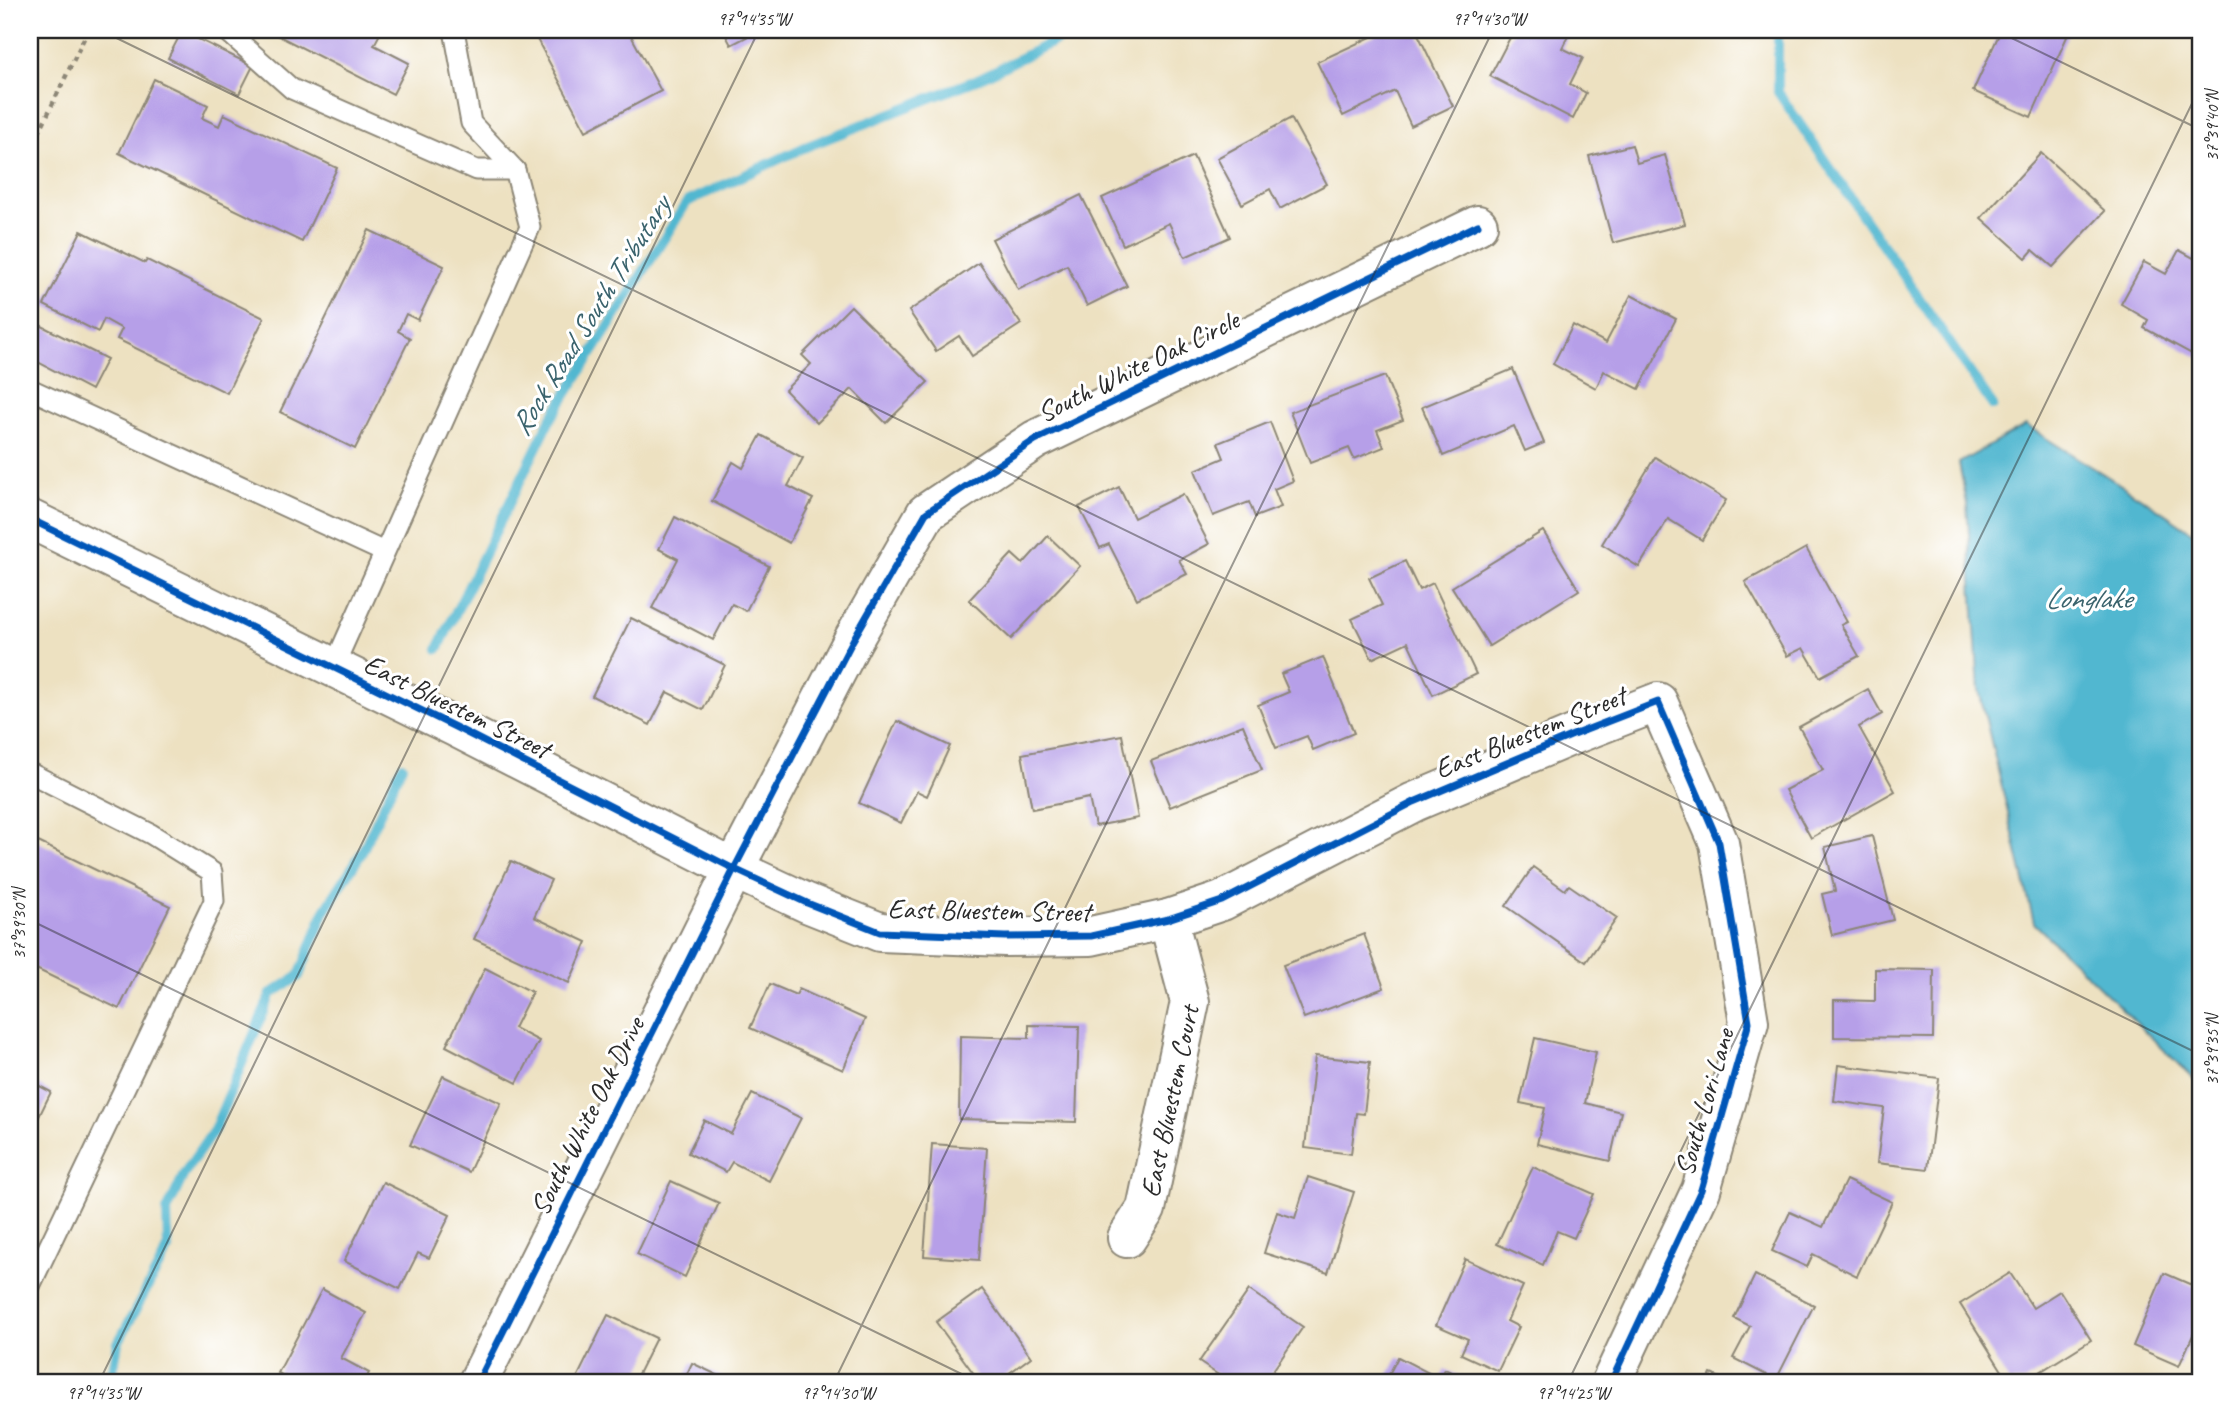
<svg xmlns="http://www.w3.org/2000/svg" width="2231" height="1412" font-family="Caveat,sans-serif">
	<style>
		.water { fill: #51b7d0; stroke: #3e717e; stroke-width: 2 }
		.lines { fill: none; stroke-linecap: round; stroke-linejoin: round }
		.stream { stroke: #51b7d0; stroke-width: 10 }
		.building { fill: #b69fe8 }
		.service-casing { stroke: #8c8676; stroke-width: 23 }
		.minor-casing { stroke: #8c8676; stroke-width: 42 }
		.path { stroke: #8c8676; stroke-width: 4.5; stroke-dasharray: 5 5; stroke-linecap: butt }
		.service { stroke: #fff; stroke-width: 19 }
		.minor { stroke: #fff; stroke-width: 38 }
		.cycleway-casing { stroke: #fff; stroke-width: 11 }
		.cycleway { stroke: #0057b8; stroke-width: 7 }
		.ticks { fill: none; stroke: #2b2b2b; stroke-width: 2; stroke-opacity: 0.45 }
		.labels { text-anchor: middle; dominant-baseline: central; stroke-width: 6; stroke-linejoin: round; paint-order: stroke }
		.street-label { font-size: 28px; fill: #2b2b2b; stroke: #fff }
		.water-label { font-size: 30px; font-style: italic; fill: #3a636d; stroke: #fff }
		.neatline { fill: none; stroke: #2b2b2b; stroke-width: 2.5 }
		.ticks-label { font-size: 18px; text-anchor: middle; fill: #2b2b2b }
	</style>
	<rect width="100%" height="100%" fill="#fff"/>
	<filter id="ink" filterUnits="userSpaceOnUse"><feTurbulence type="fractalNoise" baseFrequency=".0143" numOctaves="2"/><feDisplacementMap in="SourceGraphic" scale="14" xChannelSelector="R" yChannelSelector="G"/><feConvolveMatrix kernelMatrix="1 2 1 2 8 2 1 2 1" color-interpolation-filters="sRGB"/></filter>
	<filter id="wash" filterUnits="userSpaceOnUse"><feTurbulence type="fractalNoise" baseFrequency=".00686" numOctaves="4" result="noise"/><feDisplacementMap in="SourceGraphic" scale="28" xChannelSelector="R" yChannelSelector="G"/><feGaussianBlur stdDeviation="1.57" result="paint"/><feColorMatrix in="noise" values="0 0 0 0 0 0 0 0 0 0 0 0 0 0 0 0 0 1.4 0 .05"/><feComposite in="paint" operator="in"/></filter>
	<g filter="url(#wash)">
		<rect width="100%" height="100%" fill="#ede1c1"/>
		<path class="water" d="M2026,425C2084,464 2145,497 2201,539V1086L2034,923L1979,690L1967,504L1959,463Z"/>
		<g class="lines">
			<g class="stream">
				<path d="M1778,30V92L1993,406"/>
				<path d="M438,649L549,422L687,202L803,148L976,80L1077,30"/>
				<path d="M111,1382L118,1343L168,1249L167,1211L185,1172L214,1130L271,994L299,976L325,910L361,854L402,766"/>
			</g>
		</g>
		<g id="blocks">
			<g class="building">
				<path d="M267,30H382L374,45L409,63L393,94Z"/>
				<path d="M532,30H628L661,91L586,131Z"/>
				<path d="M723,30H760L731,45Z"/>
				<path d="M1386,30H1416L1453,106L1411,126L1395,91L1343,116L1317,62Z"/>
				<path d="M1514,30L1570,32L1562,48L1583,58L1570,84L1586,93L1573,119L1490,76Z"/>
				<path d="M2001,30H2070L2031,117L1973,91Z"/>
				<path d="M182,31L253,66L239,94L168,58Z"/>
				<path d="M154,79L208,105L202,118L219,126L224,114L337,168L302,242L119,153Z"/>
				<path d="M1291,118L1327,184L1280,209L1270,189L1242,204L1217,158Z"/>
				<path d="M1632,145L1637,163L1665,155L1685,224L1613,243L1589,156Z"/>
				<path d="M2041,153L2105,211L2053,267L2033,250L2026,258L1981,218Z"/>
				<path d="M1193,156L1230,237L1185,257L1169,223L1123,245L1102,198Z"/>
				<path d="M1081,195L1127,286L1087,306L1067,265L1018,290L992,239Z"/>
				<path d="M369,230L444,266L418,320L406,314L398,331L410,338L355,449L280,412Z"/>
				<path d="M81,231L145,263L147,260L264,318L227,393L117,339L122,329L104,319L98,332L44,305Z"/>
				<path d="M2179,250L2201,262V316L2198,322L2201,324V354L2199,358L2144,328L2148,320L2121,304L2144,262L2166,274Z"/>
				<path d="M979,263L1021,324L972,356L959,336L936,351L909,311Z"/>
				<path d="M1631,295L1676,319L1639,389L1604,371L1596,388L1553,364L1573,325L1606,343Z"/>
				<path d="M851,306L928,382L886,423L852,389L817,423L785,390L811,364L802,355Z"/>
				<path d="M38,324L107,359L91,390L30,358V339Z"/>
				<path d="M1513,369L1544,443L1525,451L1514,426L1443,456L1422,407Z"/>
				<path d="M1385,376L1403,420L1377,430L1384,447L1354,459L1349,448L1310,463L1290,412Z"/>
				<path d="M1270,422L1293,481L1274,489L1281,507L1255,517L1249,502L1213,516L1195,470L1224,458L1218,443Z"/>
				<path d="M761,435L803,458L788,486L813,499L789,543L712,501L733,462L743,468Z"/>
				<path d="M1655,457L1726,500L1702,540L1668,519L1639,567L1602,544Z"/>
				<path d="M1119,487L1134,518L1183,494L1209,544L1179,560L1187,574L1137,599L1109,544L1100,548L1079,507Z"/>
				<path d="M675,517L769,566L746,611L732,604L713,640L652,608L678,559L659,549Z"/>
				<path d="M1543,531L1579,590L1489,646L1452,587Z"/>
				<path d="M1048,536L1080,566L1011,639L969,600L1012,554L1023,564Z"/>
				<path d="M1806,548L1847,622L1841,625L1859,656L1820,677L1803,648L1787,656L1745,582Z"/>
				<path d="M1405,561L1419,590L1433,583L1476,674L1433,695L1408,642L1372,659L1352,619L1382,605L1369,578Z"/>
				<path d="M631,618L725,665L703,710L667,692L650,725L592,696Z"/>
				<path d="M1323,657L1354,733L1313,750L1307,736L1276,748L1258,705L1289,692L1281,674Z"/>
				<path d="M1868,689L1882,714L1859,727L1895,791L1811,838L1785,790L1823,770L1799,727Z"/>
				<path d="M897,721L950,746L927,796L917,791L901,823L859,803Z"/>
				<path d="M1243,725L1262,770L1170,807L1151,761Z"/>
				<path d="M1122,735L1138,818L1095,826L1089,798L1032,809L1022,754Z"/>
				<path d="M1872,836L1893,920L1832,935L1822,894L1835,891L1825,847Z"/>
				<path d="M30,838L170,906L119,1009L30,966Z"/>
				<path d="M511,861L551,880L534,917L587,942L569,983L474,939Z"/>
				<path d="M1533,867L1565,890L1569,885L1617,918L1586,962L1506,906Z"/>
				<path d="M1364,934L1384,988L1304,1018L1283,965Z"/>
				<path d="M485,968L532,992L514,1028L539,1041L517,1083L446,1046Z"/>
				<path d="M1875,969L1934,970L1933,1038L1834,1037V1000L1875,1001Z"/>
				<path d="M770,984L796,995L799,989L865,1019L843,1070L750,1028Z"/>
				<path d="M1029,1025L1079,1026L1076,1122L959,1119L960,1036L1029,1038Z"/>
				<path d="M1535,1038L1596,1052L1585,1103L1621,1112L1610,1161L1537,1144L1545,1108L1520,1103Z"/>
				<path d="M1315,1056L1370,1062L1364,1114L1356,1113L1351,1154L1305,1148Z"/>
				<path d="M1838,1065L1939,1078L1928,1169L1877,1163L1884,1108L1834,1101Z"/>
				<path d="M443,1076L501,1103L469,1172L410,1145Z"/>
				<path d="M30,1081L51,1092L30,1135Z"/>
				<path d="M752,1094L801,1118L769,1181L732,1162L726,1172L688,1153L704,1120L731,1134Z"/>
				<path d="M932,1144L987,1148L979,1260L924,1256Z"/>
				<path d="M1533,1167L1594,1194L1574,1238L1557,1231L1543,1265L1497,1244Z"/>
				<path d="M1308,1177L1354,1192L1328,1273L1264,1253L1277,1212L1295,1218Z"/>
				<path d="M1846,1180L1892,1202L1857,1276L1813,1254L1807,1267L1772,1251L1790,1212L1823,1227Z"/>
				<path d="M671,1181L719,1203L685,1277L637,1254Z"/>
				<path d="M383,1182L450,1215L429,1258L418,1253L400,1289L344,1261Z"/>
				<path d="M1465,1259L1523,1286L1507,1321L1519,1327L1498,1371L1461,1354L1468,1339L1436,1325Z"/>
				<path d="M2010,1273L2033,1308L2060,1291L2091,1340L2024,1382H2009L1960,1304Z"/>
				<path d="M2164,1273L2201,1289V1338L2193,1335L2179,1366L2133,1346Z"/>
				<path d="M1755,1275L1814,1305L1776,1380L1733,1358L1750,1326L1734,1318Z"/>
				<path d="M322,1289L366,1313L341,1358L369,1373L364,1382H296L278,1373Z"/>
				<path d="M982,1289L1031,1357L997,1382H980L936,1322Z"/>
				<path d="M1249,1290L1303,1327L1265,1382H1229L1199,1362Z"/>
				<path d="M608,1315L656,1338L634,1382H575Z"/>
				<path d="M1398,1357L1440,1379L1445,1369L1471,1382H1385Z"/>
				<path d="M692,1363L732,1382H683Z"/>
				<path d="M1711,1374L1730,1382H1707Z"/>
				<path d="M1104,1377L1127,1381V1382H1103Z"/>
			</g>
		</g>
	</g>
	<g filter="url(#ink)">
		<use href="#blocks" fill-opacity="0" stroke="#8c8676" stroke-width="2"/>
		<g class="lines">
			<defs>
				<g id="service">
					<path d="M228,32L292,89L476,170H515"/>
					<path d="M30,389L384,552"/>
					<path d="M333,668L530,227L515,170L471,123L454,30"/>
					<path d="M30,773L151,834L212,872L214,901L30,1286"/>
				</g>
				<g id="minor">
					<path d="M30,519L455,727L734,869L807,903L880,932L1005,937L1091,936L1168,919L1222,901L1414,802L1573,735L1658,702L1719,843L1749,1022L1701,1190L1611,1382"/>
					<path id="s1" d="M1127,1238L1146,1209L1190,1002L1168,919"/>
					<path d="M478,1382L734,869L853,640L926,513L1035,440L1478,225"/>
				</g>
			</defs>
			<use href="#service" class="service-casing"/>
			<use href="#minor" class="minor-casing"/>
			<path class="path" d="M30,151L88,30"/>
			<use href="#service" class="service"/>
			<use href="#minor" class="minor"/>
			<defs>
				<g id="cycleway">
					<path d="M30,519L455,727L734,869L807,903L880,932L1005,937L1091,936L1168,919L1222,901L1414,802L1573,735L1658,702L1719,843L1749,1022L1701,1190L1611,1382"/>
					<path d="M478,1382L734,869L853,640L926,513L1035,440L1478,225"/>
				</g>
			</defs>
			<use href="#cycleway" class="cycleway-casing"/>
			<use href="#cycleway" class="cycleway"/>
		</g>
	</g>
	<path class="ticks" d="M100,30L2201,1055M1995,30L2201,130M30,920L978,1382M99,1382L759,30M834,1382L1493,30M1568,1382L2201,85"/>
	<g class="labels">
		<g class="street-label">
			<text transform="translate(1138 366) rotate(-26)">South White Oak Circle</text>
			<text transform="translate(457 706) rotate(26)">East Bluestem Street</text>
			<text transform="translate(1530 732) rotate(-22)">East Bluestem Street</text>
			<text transform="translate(989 910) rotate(1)">East Bluestem Street</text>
			<text stroke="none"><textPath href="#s1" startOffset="145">East Bluestem Court</textPath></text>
			<text transform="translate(1704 1102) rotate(-74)">South Lori Lane</text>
			<text transform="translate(587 1116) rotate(-63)">South White Oak Drive</text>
		</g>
		<g class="water-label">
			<text transform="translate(590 316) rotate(-58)">Rock Road South Tributary</text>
			<text x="2088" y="598">Longlake</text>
		</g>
	</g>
	<rect width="2231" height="1412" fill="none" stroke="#fff" stroke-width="77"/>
	<rect x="38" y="38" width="2154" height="1336" class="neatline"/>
	<g class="ticks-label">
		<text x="754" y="25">97°14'35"W</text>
		<text x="1489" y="25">97°14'30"W</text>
		<text transform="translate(2212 126) rotate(-90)" y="6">37°39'40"N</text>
		<text transform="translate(19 924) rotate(-90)" y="6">37°39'30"N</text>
		<text transform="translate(2212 1050) rotate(-90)" y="6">37°39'35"N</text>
		<text x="103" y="1399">97°14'35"W</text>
		<text x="838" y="1399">97°14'30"W</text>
		<text x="1573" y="1399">97°14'25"W</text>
	</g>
</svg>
